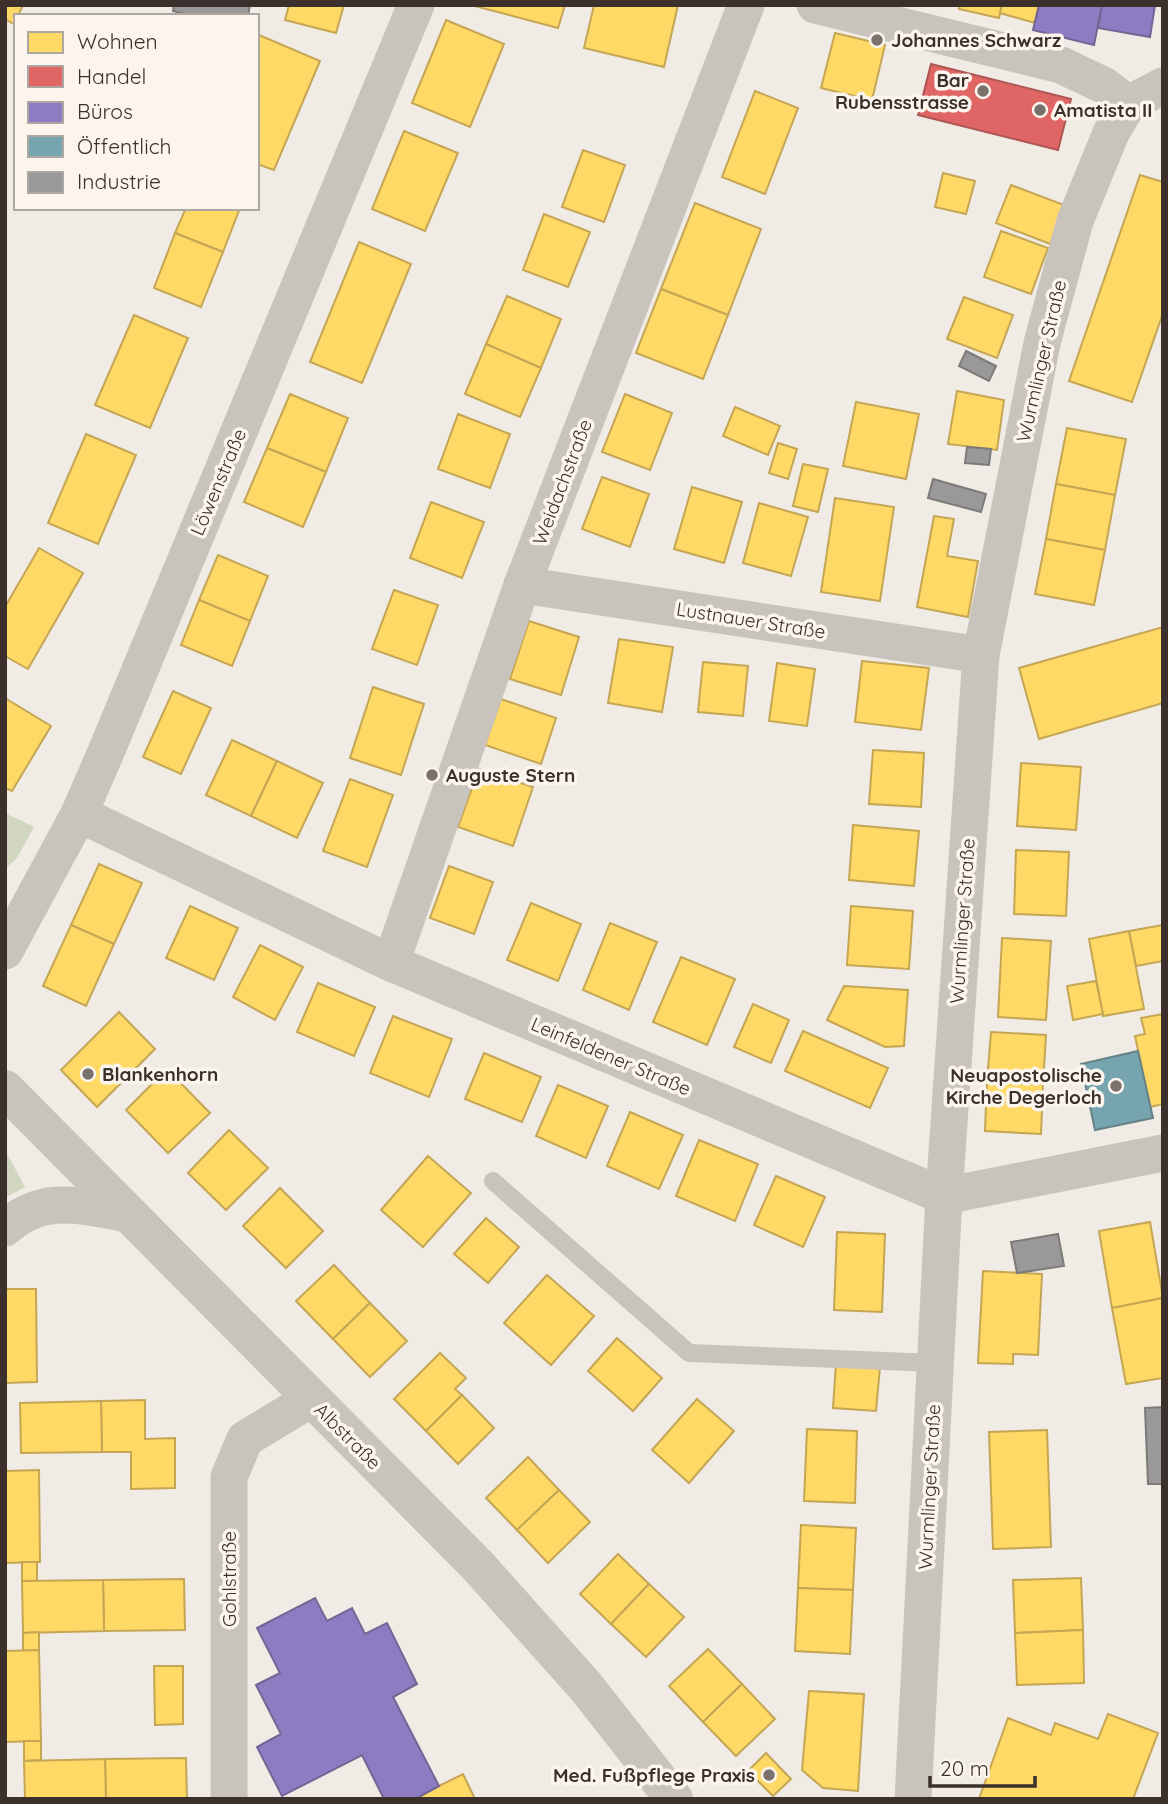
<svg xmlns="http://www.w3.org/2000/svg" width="1168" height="1804" font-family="Quicksand,sans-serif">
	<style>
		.green { fill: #d1d6bf }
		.homes { fill: #ffd966; stroke: #c4a654; stroke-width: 2 }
		.shops { fill: #e06666; stroke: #ae5654; stroke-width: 2 }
		.offices { fill: #8e7cc3; stroke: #756595; stroke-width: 2 }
		.public { fill: #76a5af; stroke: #648287; stroke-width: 2 }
		.industry { fill: #999; stroke: #7d7a78; stroke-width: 2 }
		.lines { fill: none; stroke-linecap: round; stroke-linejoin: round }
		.service { stroke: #c9c3be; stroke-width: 18 }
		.minor { stroke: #c9c3be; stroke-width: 37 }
		.tertiary { stroke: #c9c3be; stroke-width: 38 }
		.poi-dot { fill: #7a716c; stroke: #fbf5ee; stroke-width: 2.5 }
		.labels { text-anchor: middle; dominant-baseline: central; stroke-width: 7; stroke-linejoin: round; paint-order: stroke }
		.poi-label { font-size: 19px; font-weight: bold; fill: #3b302b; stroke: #fbf5ee; text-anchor: start }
		.street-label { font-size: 19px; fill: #3b302b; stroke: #fbf5ee }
	</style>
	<rect width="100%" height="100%" fill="#f0ebe5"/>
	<g class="green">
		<path d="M5,813L34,827L17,858L5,869Z"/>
		<path d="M5,1150L25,1187L5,1198Z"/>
	</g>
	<g class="homes">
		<path d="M5,5H23L14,24L5,19Z"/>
		<path d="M289,5H344L336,33L285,20Z"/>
		<path d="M471,5H565L558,28Z"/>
		<path d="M594,5H678L664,67L584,48Z"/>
		<path d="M960,5H1002L999,18L959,9Z"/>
		<path d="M1002,5H1039L1035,23L1000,13Z"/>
		<path d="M446,20L504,44L470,127L412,103Z"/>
		<path d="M835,33L885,45L872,100L821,88Z"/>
		<path d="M259,35L320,61L274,170L257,164Z"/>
		<path d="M755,91L798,108L765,194L722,177Z"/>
		<path d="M404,131L458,153L425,231L372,209Z"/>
		<path d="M583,150L625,165L604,222L562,207Z"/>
		<path d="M943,173L975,181L966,214L935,207Z"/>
		<path d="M1140,175L1163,182V313L1132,402L1069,381Z"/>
		<path d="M1011,185L1064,205L1050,244L996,223Z"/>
		<path d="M695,203L761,229L728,315L661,289Z"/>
		<path d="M186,208H240L223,252L175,233Z"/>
		<path d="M544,214L590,232L568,287L523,270Z"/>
		<path d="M1001,231L1048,248L1031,294L984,277Z"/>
		<path d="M175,233L223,252L201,307L154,288Z"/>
		<path d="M359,242L411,264L362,383L310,362Z"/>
		<path d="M661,289L728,315L703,379L636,353Z"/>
		<path d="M507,296L561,319L541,368L486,344Z"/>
		<path d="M964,297L1013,315L997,358L947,339Z"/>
		<path d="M134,315L188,338L150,428L95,405Z"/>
		<path d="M486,344L541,368L520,417L465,394Z"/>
		<path d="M957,391L1004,400L997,450L948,444Z"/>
		<path d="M290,394L348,418L326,472L267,448Z"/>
		<path d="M625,394L672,413L650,470L602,452Z"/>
		<path d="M856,402L919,414L906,479L843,466Z"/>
		<path d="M735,407L780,426L768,455L723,436Z"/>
		<path d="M458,414L510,434L490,488L438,469Z"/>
		<path d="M1067,428L1126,439L1115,495L1056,484Z"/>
		<path d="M86,434L136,455L98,544L48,523Z"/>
		<path d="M778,443L797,449L788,479L769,473Z"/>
		<path d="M267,448L326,472L303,527L244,502Z"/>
		<path d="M803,464L828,469L818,512L793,506Z"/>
		<path d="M602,477L649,494L630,547L582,529Z"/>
		<path d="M1056,484L1115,495L1105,550L1046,539Z"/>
		<path d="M692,487L742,502L724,563L674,549Z"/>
		<path d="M835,498L894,507L880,601L821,592Z"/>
		<path d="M431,502L484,522L462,578L410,558Z"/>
		<path d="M759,503L808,517L791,576L743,563Z"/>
		<path d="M934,516L954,519L947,556L978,561L968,617L917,607Z"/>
		<path d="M1046,539L1105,550L1094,605L1035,594Z"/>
		<path d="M39,548L83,573L28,669L5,656V607Z"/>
		<path d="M218,555L268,576L250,621L199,600Z"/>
		<path d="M394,590L438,605L417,665L372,649Z"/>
		<path d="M199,600L250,621L232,666L181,645Z"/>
		<path d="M529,621L579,637L561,695L510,679Z"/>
		<path d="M1163,627V703L1039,739L1019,668Z"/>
		<path d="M619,639L673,647L662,712L608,703Z"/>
		<path d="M862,661L929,668L921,730L855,722Z"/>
		<path d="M703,662L748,666L743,716L698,712Z"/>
		<path d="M777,663L815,669L807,726L769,721Z"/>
		<path d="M373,687L424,704L401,775L350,758Z"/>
		<path d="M173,691L211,708L181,774L143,757Z"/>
		<path d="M5,698L51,726L12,791L5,788Z"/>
		<path d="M501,699L556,718L541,764L485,745Z"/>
		<path d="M232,740L277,761L251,816L206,795Z"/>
		<path d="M873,750L924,753L921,807L869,804Z"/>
		<path d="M277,761L323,783L297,838L251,816Z"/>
		<path d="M1021,763L1081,767L1076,830L1017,826Z"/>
		<path d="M479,769L533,787L513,846L458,827Z"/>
		<path d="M350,779L393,795L367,867L323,851Z"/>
		<path d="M853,825L919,831L914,886L849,880Z"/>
		<path d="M1016,850L1069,852L1066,916L1014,914Z"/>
		<path d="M99,864L142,883L114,944L71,925Z"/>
		<path d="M449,866L493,882L474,934L430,918Z"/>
		<path d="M531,903L581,924L558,981L507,960Z"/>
		<path d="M190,906L238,928L214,980L166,958Z"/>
		<path d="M851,906L913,911L909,969L847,965Z"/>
		<path d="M610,923L657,942L629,1010L583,990Z"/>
		<path d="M71,925L114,944L86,1006L43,986Z"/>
		<path d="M1163,925V961L1136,966L1129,931Z"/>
		<path d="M1129,931L1144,1009L1103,1016L1089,939Z"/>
		<path d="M1002,938L1051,941L1046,1020L998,1017Z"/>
		<path d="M260,945L303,967L275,1020L233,997Z"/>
		<path d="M681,957L735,979L707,1045L653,1022Z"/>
		<path d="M1096,981L1103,1014L1073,1020L1067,986Z"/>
		<path d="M318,983L375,1007L354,1056L297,1032Z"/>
		<path d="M844,986L908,990L904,1046L885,1047L827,1020Z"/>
		<path d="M753,1004L789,1020L771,1063L734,1047Z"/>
		<path d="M119,1012L155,1049L97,1107L61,1070Z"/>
		<path d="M1163,1014V1104L1150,1107L1135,1036L1145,1034L1141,1018Z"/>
		<path d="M393,1016L452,1039L429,1097L370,1073Z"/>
		<path d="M803,1031L888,1068L870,1108L785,1071Z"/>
		<path d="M991,1032L1046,1035L1043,1084L987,1082Z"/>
		<path d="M484,1053L541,1077L522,1122L465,1099Z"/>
		<path d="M167,1069L210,1113L168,1153L126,1110Z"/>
		<path d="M987,1082L1043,1084L1041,1134L985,1131Z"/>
		<path d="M558,1085L608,1106L586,1158L536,1136Z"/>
		<path d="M630,1112L683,1135L659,1189L607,1166Z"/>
		<path d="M229,1130L268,1168L226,1210L188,1173Z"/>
		<path d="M699,1140L758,1164L735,1221L676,1196Z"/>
		<path d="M428,1156L471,1193L423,1247L381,1210Z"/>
		<path d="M776,1176L825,1197L803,1247L754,1225Z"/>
		<path d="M280,1188L323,1231L286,1268L243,1226Z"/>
		<path d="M486,1218L519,1247L488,1283L454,1254Z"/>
		<path d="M1150,1222L1163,1298L1112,1308L1099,1231Z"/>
		<path d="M837,1232L885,1234L882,1312L834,1310Z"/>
		<path d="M334,1265L370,1303L333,1339L296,1301Z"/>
		<path d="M983,1271L1042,1274L1038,1355L1013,1354V1364L978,1363Z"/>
		<path d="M547,1275L594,1316L551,1365L504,1323Z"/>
		<path d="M5,1289H36L37,1382L5,1383Z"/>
		<path d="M1163,1298V1378L1126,1384L1112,1308Z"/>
		<path d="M370,1303L407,1341L370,1377L333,1339Z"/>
		<path d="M617,1338L662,1378L633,1411L588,1371Z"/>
		<path d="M440,1353L466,1378L455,1389L462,1395L426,1431L394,1399Z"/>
		<path d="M836,1363L880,1367L876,1411L833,1408Z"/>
		<path d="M462,1395L494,1428L458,1464L426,1431Z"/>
		<path d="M697,1399L734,1431L689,1483L652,1450Z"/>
		<path d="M145,1400V1439L175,1438V1488L131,1489V1452H102L101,1401Z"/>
		<path d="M101,1401L102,1452L21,1453L20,1403Z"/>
		<path d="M807,1429L857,1431L855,1503L804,1501Z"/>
		<path d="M1047,1430L1051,1547L993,1549L989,1432Z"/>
		<path d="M528,1457L559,1490L517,1530L486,1498Z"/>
		<path d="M39,1470L40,1562L5,1563V1471Z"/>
		<path d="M559,1490L590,1522L548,1563L517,1530Z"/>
		<path d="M801,1525L856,1528L853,1590L798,1588Z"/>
		<path d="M618,1554L649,1584L611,1624L580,1594Z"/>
		<rect x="22" y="1562" width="15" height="19"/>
		<path d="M1081,1578L1083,1630L1015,1633L1013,1580Z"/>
		<path d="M184,1579L185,1630L104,1631L103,1580Z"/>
		<path d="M103,1580L104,1631L23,1633L22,1581Z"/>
		<path d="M649,1584L684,1617L646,1657L611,1624Z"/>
		<path d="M798,1588L853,1590L850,1654L795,1651Z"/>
		<path d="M1083,1630L1084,1683L1017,1685L1015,1633Z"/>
		<path d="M39,1632V1650L23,1651V1633Z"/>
		<path d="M708,1649L742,1684L703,1722L669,1686Z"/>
		<path d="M39,1650L41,1741L5,1742V1651Z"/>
		<path d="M154,1666H183V1724L155,1725Z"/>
		<path d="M742,1684L775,1719L736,1756L703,1722Z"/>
		<path d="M809,1691L864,1694L858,1791L823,1788L802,1770Z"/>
		<path d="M1108,1714L1158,1733L1133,1799H979L1008,1718L1051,1735L1055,1723L1098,1739Z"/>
		<path d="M24,1741H41V1760L24,1761Z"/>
		<path d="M766,1753L791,1779L773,1796L748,1771Z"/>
		<path d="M186,1758L187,1799H106L105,1759Z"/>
		<path d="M105,1759L106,1799H25L24,1761Z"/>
		<path d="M463,1774L475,1799H415L439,1786Z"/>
	</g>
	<path class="shops" d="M931,64L1071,99L1058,150L918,115Z"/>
	<g class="offices">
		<path d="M1039,5H1102L1094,45L1033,30Z"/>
		<path d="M1102,5H1155L1150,37L1098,28Z"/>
		<path d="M315,1598L327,1621L352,1608L365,1634L387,1623L417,1684L393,1697L439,1786L415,1799H384L362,1755L282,1796L257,1747L281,1734L256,1685L280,1673L257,1628Z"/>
	</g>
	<path class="public" d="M1138,1051L1153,1118L1095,1130L1081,1064Z"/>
	<g class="industry">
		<path d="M174,5H250L248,16H193L173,11Z"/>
		<path d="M966,351L996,366L989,381L959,366Z"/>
		<path d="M967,447L991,449L989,465L965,463Z"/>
		<path d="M933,479L986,494L981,512L928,498Z"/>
		<path d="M1058,1234L1064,1266L1017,1273L1011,1242Z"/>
		<path d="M1163,1407V1484H1148L1145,1408Z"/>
	</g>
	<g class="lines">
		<path class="service" d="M493,1181L689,1353L935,1363"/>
		<g class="minor">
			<path d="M815,5L1061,65L1105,86L1128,104"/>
			<path d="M522,585L981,655"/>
			<path d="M79,814L391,963L944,1196L1163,1153"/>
			<path d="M5,951L79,814L106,752L416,5"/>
			<path d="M391,963L522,585L746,5"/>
			<path d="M5,1228C44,1193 81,1206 129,1214"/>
			<path d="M229,1799V1477L245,1439L311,1399"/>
			<path d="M913,1799L944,1196L981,655L1042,343L1075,221L1111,133L1128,104L1163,86"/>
		</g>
		<path class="tertiary" d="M5,1089L478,1566L586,1687L674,1799"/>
	</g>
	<g class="poi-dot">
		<circle cx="877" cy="40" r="7"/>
		<circle cx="983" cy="91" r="7"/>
		<circle cx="1040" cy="110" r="7"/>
		<circle cx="432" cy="775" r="7"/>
		<circle cx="88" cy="1074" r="7"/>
		<circle cx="1116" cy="1086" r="7"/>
		<circle cx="769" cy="1775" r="7"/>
	</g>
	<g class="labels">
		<g class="poi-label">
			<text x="891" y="40">Johannes Schwarz</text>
			<text x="969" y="80" text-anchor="end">Bar<tspan x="969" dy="22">Rubensstrasse</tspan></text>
			<text x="1054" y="110">Amatista II</text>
			<text x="446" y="775">Auguste Stern</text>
			<text x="102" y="1074">Blankenhorn</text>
			<text x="1102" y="1075" text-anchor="end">Neuapostolische<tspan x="1102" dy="22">Kirche Degerloch</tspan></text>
			<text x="755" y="1775" text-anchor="end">Med. Fußpflege Praxis</text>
		</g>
		<g class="street-label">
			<text transform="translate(1041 361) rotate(-77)">Wurmlinger Straße</text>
			<text transform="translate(218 482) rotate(-67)">Löwenstraße</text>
			<text transform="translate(562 482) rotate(-69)">Weidachstraße</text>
			<text transform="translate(751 620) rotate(9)">Lustnauer Straße</text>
			<text transform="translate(962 921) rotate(-86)">Wurmlinger Straße</text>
			<text transform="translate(611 1056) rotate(23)">Leinfeldener Straße</text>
			<text transform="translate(348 1436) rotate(45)">Albstraße</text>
			<text transform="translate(929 1487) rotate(-87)">Wurmlinger Straße</text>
			<text transform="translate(229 1579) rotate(-90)">Gohlstraße</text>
		</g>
	</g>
	<rect width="1168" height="1804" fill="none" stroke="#3b302b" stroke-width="14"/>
	<rect x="14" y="14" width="245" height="196" fill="#fbf5ee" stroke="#aea6a0" stroke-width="2"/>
	<rect x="28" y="32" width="35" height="21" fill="#ffd966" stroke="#aea6a0" stroke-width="2"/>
	<text x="77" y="49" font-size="21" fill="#3b302b">Wohnen</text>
	<rect x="28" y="66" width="35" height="21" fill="#e06666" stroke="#aea6a0" stroke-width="2"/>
	<text x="77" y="84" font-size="21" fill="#3b302b">Handel</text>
	<rect x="28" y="102" width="35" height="21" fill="#8e7cc3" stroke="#aea6a0" stroke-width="2"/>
	<text x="77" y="119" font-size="21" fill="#3b302b">Büros</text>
	<rect x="28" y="136" width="35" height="21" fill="#76a5af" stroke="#aea6a0" stroke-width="2"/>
	<text x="77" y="154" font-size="21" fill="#3b302b">Öffentlich</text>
	<rect x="28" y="172" width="35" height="21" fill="#999999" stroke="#aea6a0" stroke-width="2"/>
	<text x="77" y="189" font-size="21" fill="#3b302b">Industrie</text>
	<path d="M930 1776v10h105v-10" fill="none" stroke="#3b302b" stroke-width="3.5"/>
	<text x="940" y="1776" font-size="21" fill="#3b302b" stroke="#fbf5ee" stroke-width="5" paint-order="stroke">20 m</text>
</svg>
